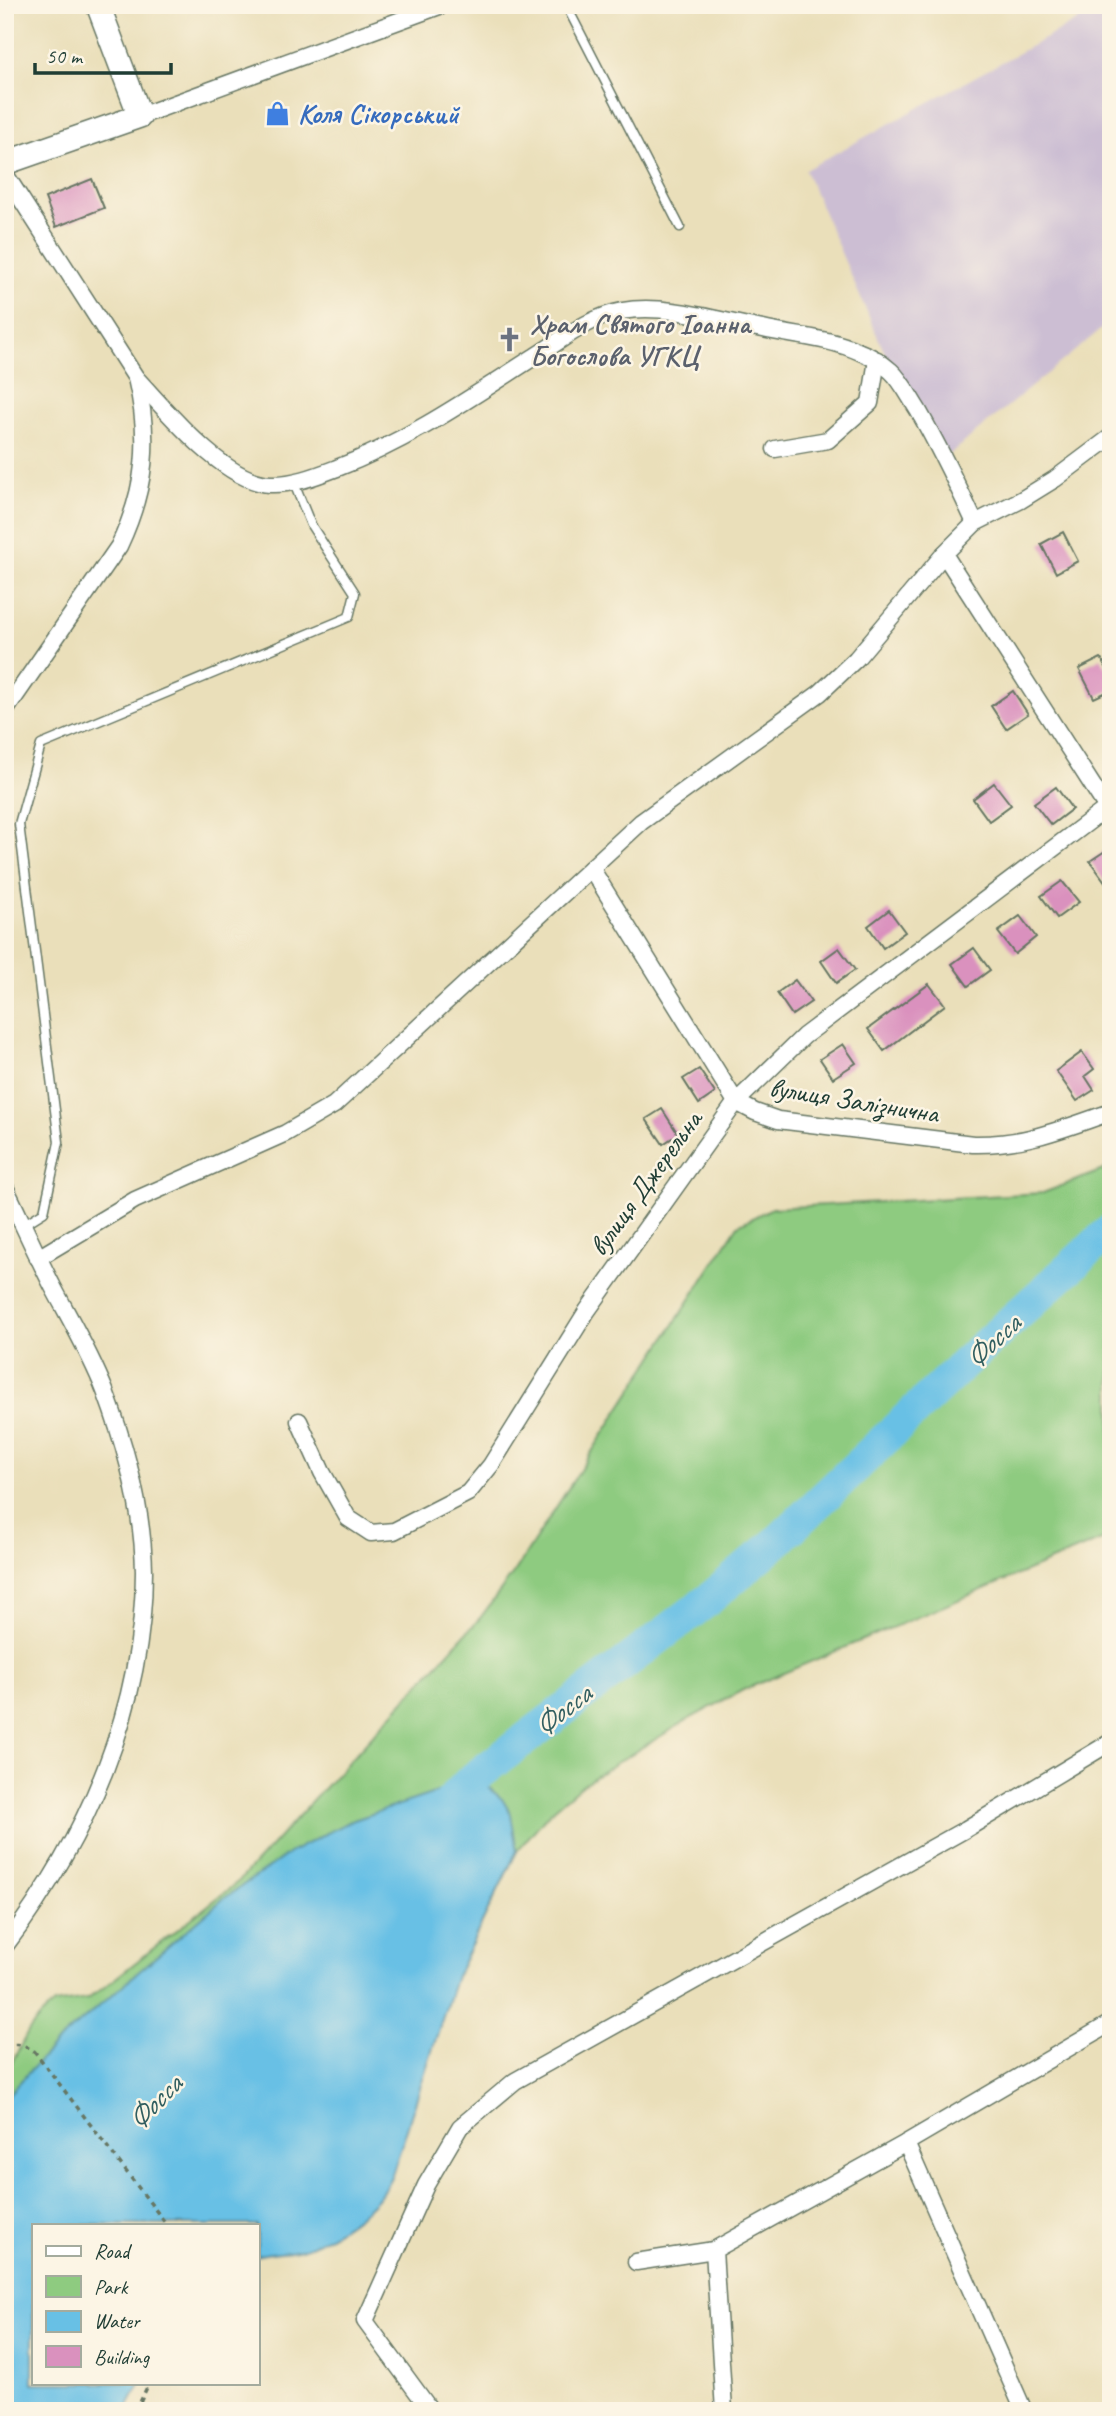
<svg xmlns="http://www.w3.org/2000/svg" width="1116" height="2416" font-family="Caveat,sans-serif">
	<style>
		.industrial { fill: #ccbed3 }
		.green { fill: #8ecb80; stroke: #56845a; stroke-width: 2 }
		.water { fill: #68c0e5; stroke: #447e8c; stroke-width: 2 }
		.lines { fill: none; stroke-linecap: round; stroke-linejoin: round }
		.river { stroke: #68c0e5; stroke-width: 33 }
		.building { fill: #da91be }
		.lane-casing { stroke: #667663; stroke-width: 11 }
		.street-casing { stroke: #667663; stroke-width: 19 }
		.secondary-casing { stroke: #667663; stroke-width: 26 }
		.path { stroke: #667663; stroke-width: 3.5; stroke-dasharray: 5 5; stroke-linecap: butt }
		.lane { stroke: #fff; stroke-width: 8 }
		.street { stroke: #fff; stroke-width: 16 }
		.secondary { stroke: #fff; stroke-width: 23 }
		.labels { text-anchor: middle; dominant-baseline: central; stroke-width: 5; stroke-linejoin: round; paint-order: stroke }
		.shop-label { font-size: 28px; font-weight: bold; fill: #366cbe; stroke: #fcf5e5; text-anchor: start }
		.worship-label { font-size: 28px; font-weight: bold; fill: #5b616d; stroke: #fcf5e5; text-anchor: start }
		.street-label { font-size: 28px; fill: #1f3d34; stroke: #fcf5e5 }
		.water-label { font-size: 30px; font-style: italic; fill: #315e60; stroke: #fcf5e5 }
	</style>
	<rect width="100%" height="100%" fill="#fcf5e5"/>
	<filter id="ink" filterUnits="userSpaceOnUse"><feTurbulence type="fractalNoise" baseFrequency=".0143" numOctaves="2"/><feDisplacementMap in="SourceGraphic" scale="14" xChannelSelector="R" yChannelSelector="G"/><feConvolveMatrix kernelMatrix="1 2 1 2 8 2 1 2 1" color-interpolation-filters="sRGB"/></filter>
	<filter id="wash" filterUnits="userSpaceOnUse"><feTurbulence type="fractalNoise" baseFrequency=".00686" numOctaves="4" result="noise"/><feDisplacementMap in="SourceGraphic" scale="28" xChannelSelector="R" yChannelSelector="G"/><feGaussianBlur stdDeviation="1.57" result="paint"/><feColorMatrix in="noise" values="0 0 0 0 0 0 0 0 0 0 0 0 0 0 0 0 0 1.4 0 .05"/><feComposite in="paint" operator="in"/></filter>
	<g filter="url(#wash)">
		<rect width="100%" height="100%" fill="#eadfba"/>
		<path class="industrial" d="M1106,5H1111V321L945,458L893,372L805,170Z"/>
		<path class="green" d="M1111,1167V1536L743,1690L689,1719L613,1765L582,1785L549,1813L517,1851L456,1976L5,2125V2075L29,2030L41,2016L54,2004L87,1999L103,1988L239,1881L480,1618L515,1571L738,1225L772,1208L1043,1193Z"/>
		<path class="water" d="M470,1781L489,1788L502,1799L511,1814L517,1851L456,1976L392,2175C387,2184 382,2195 374,2202C358,2219 323,2243 301,2249C286,2253 271,2251 257,2256V2225H33V2383H141L126,2411H5V2098L56,2043L223,1899L291,1852L348,1822Z"/>
		<g class="lines">
			<path class="river" d="M440,1813L470,1781L708,1600L778,1541L967,1361L1111,1230"/>
		</g>
		<g id="blocks">
			<g class="building">
				<path d="M92,179L104,208L56,227L45,198Z"/>
				<path d="M1063,532L1078,561L1056,573L1041,544Z"/>
				<path d="M1101,658L1111,676V690L1094,698L1079,669Z"/>
				<path d="M1013,691L1028,714L1006,729L991,706Z"/>
				<path d="M994,783L1011,805L989,821L973,799Z"/>
				<path d="M1056,787L1072,809L1051,825L1034,803Z"/>
				<path d="M1111,847V890L1090,861Z"/>
				<path d="M1062,881L1079,902L1057,918L1041,896Z"/>
				<path d="M889,910L905,932L883,948L868,926Z"/>
				<path d="M1020,916L1036,937L1015,954L998,932Z"/>
				<path d="M839,948L855,970L836,983L821,961Z"/>
				<path d="M974,948L990,970L968,986L952,964Z"/>
				<path d="M795,980L811,1002L792,1015L777,993Z"/>
				<path d="M929,984L945,1005L884,1051L868,1029Z"/>
				<path d="M843,1044L856,1063L833,1078L820,1059Z"/>
				<path d="M1082,1052L1094,1069L1085,1076L1094,1090L1077,1101L1056,1071Z"/>
				<path d="M699,1069L715,1093L699,1104L683,1079Z"/>
				<path d="M662,1109L678,1134L663,1144L646,1119Z"/>
			</g>
		</g>
	</g>
	<g filter="url(#ink)">
		<use href="#blocks" fill-opacity="0" stroke="#667663" stroke-width="2"/>
		<g class="lines">
			<defs>
				<g id="lane">
					<path d="M566,5L680,227"/>
					<path d="M23,1225L44,1212L59,1142L19,824L41,745L349,617L355,593L311,525L293,481"/>
				</g>
				<g id="street">
					<path d="M140,116L442,5"/>
					<path d="M5,174L136,378C151,439 146,489 119,546L5,711"/>
					<path d="M136,378C166,410 224,482 270,484C293,485 316,476 337,468C408,441 470,398 534,357C562,340 589,317 622,311C666,303 719,321 763,329C794,336 830,338 860,352C871,356 882,363 891,371C902,381 910,398 918,410C939,447 957,484 975,523"/>
					<path d="M775,449L828,440L870,403L877,360"/>
					<path d="M944,554L1107,808"/>
					<path d="M591,868L736,1102L755,1112L778,1120L973,1144C1024,1145 1063,1129 1111,1112"/>
					<path d="M5,1187C21,1220 36,1254 53,1287C71,1321 91,1355 105,1391C126,1447 143,1511 144,1571C144,1708 87,1838 5,1946"/>
					<path d="M38,1258L135,1200L286,1133L334,1105L641,822L820,693L856,659L944,554L975,523L1021,500L1055,479L1111,437"/>
					<path d="M299,1421L322,1472L348,1518L371,1533L394,1531L468,1493L491,1465L587,1311L736,1102L804,1036L1111,805"/>
					<path d="M636,2262L714,2250"/>
					<path d="M431,2411L365,2321L426,2185L460,2127L515,2081L966,1829L1111,1742"/>
					<path d="M724,2411L714,2250L906,2143"/>
					<path d="M1024,2411L906,2143L1111,2023"/>
				</g>
				<path id="secondary" d="M5,163L140,116L98,5"/>
			</defs>
			<use href="#lane" class="lane-casing"/>
			<use href="#street" class="street-casing"/>
			<use href="#secondary" class="secondary-casing"/>
			<g class="path">
				<path d="M5,2047C17,2042 25,2045 35,2052L167,2225"/>
				<path d="M136,2411L149,2383"/>
			</g>
			<use href="#lane" class="lane"/>
			<use href="#street" class="street"/>
			<use href="#secondary" class="secondary"/>
		</g>
	</g>
	<defs>
		<symbol id="shop-bare" viewBox="-9 -9 18 18"><path d="M-5-2.5h2.3a2.7 3.5 0 0 1 5.4 0H5L5.5 6h-11ZM-1.5-2.5h3a1.5 2.3 0 0 0-3 0Z" fill="#3f7fe0" stroke="#fcf5e5" stroke-width="2.5" paint-order="stroke"/></symbol>
		<symbol id="church-bare" viewBox="-9 -9 18 18"><path d="M-1.2-6h2.4v3.5h3.3v2.4h-3.3V6h-2.4V-.1h-3.3v-2.4h3.3Z" fill="#6b7280" stroke="#fcf5e5" stroke-width="2.5" paint-order="stroke"/></symbol>
	</defs>
	<g fill-rule="evenodd">
		<use href="#shop-bare" x="260" y="96" width="35" height="35"/>
		<use href="#church-bare" x="492" y="322" width="35" height="35"/>
	</g>
	<g class="labels">
		<g class="shop-label">
			<text x="298" y="113">Коля Сікорський</text>
		</g>
		<g class="worship-label">
			<text x="530" y="323">Храм Святого Іоанна<tspan x="530" dy="32">Богослова УГКЦ</tspan></text>
		</g>
		<g class="street-label">
			<text transform="translate(854 1100) rotate(9)">вулиця Залізнична</text>
			<text transform="translate(645 1183) rotate(-54)">вулиця Джерельна</text>
		</g>
		<g class="water-label">
			<text transform="translate(992 1341) rotate(-43)">Фосса</text>
			<text transform="translate(562 1710) rotate(-38)">Фосса</text>
			<text transform="translate(154 2102) rotate(-45)">Фосса</text>
		</g>
	</g>
	<rect width="1116" height="2416" fill="none" stroke="#fcf5e5" stroke-width="28"/>
	<rect x="32" y="2224" width="228" height="161" fill="#fcf5e5" stroke="#a4ab9e" stroke-width="2"/>
	<rect x="46" y="2246" width="35" height="10" fill="#ffffff" stroke="#a4ab9e" stroke-width="2"/>
	<text x="94" y="2258" font-size="21" fill="#1f3d34">Road</text>
	<rect x="46" y="2276" width="35" height="21" fill="#8ecb80" stroke="#a4ab9e" stroke-width="2"/>
	<text x="94" y="2294" font-size="21" fill="#1f3d34">Park</text>
	<rect x="46" y="2311" width="35" height="21" fill="#68c0e5" stroke="#a4ab9e" stroke-width="2"/>
	<text x="94" y="2328" font-size="21" fill="#1f3d34">Water</text>
	<rect x="46" y="2346" width="35" height="21" fill="#da91be" stroke="#a4ab9e" stroke-width="2"/>
	<text x="94" y="2364" font-size="21" fill="#1f3d34">Building</text>
	<path d="M35 63v10h136v-10" fill="none" stroke="#1f3d34" stroke-width="3.5"/>
	<text x="46" y="63" font-size="21" fill="#1f3d34" stroke="#fcf5e5" stroke-width="5" paint-order="stroke">50 m</text>
</svg>
